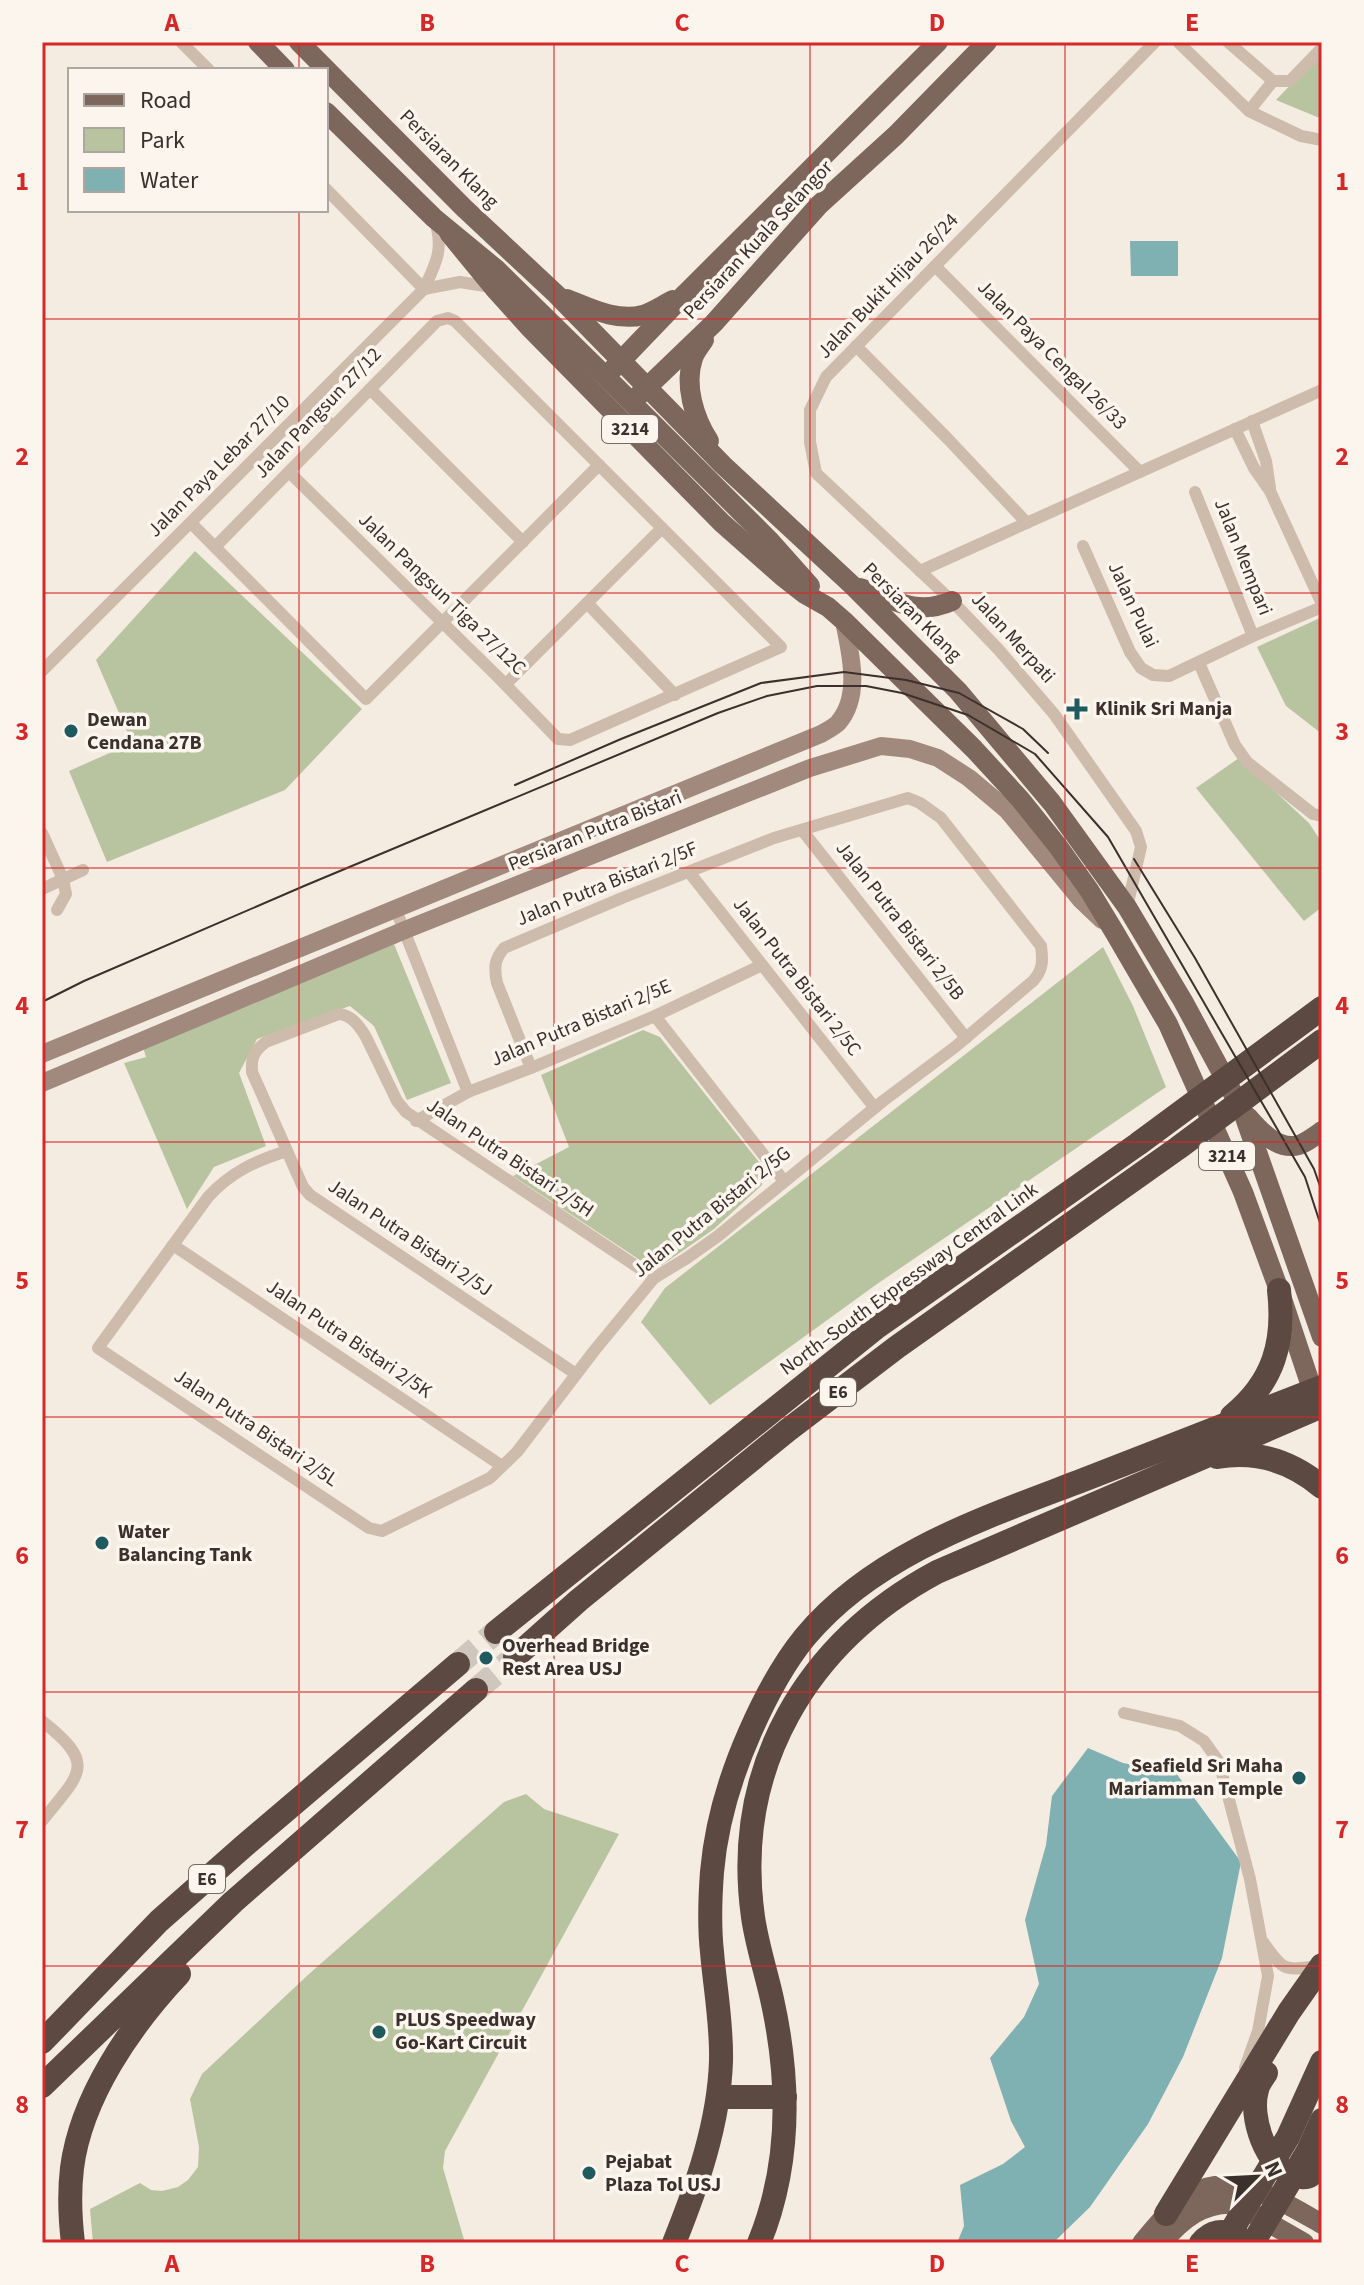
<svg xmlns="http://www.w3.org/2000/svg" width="1364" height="2285" font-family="'Source Sans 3',sans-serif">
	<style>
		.green { fill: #b8c4a0 }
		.water { fill: #7fb0b2 }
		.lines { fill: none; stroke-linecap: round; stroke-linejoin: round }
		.motorway-tunnel { stroke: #cfc6bd; stroke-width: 24; stroke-dasharray: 24 12; stroke-linecap: butt }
		.minor { stroke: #cdbbac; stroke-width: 12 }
		.secondary { stroke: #a18a7d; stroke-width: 18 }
		.primary { stroke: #7d675c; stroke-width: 20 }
		.motorway { stroke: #5c4a42; stroke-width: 24 }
		.tram { stroke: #3b302b; stroke-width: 2 }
		.grid { fill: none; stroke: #d62828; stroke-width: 2; stroke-opacity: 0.55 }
		.poi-dot { fill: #1f5a5e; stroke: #fbf5ee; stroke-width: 3 }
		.labels { text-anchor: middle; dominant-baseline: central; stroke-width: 7; stroke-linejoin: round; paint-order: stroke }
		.shield { fill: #fbf5ee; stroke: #756b66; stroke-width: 2 }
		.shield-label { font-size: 18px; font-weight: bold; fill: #3b302b }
		.street-label { font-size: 20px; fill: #3b302b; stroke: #fbf5ee }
		.poi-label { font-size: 20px; font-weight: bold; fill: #3b302b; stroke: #fbf5ee; text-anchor: start }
		.neatline { fill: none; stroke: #d62828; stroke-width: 3 }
		.grid-label { font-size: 26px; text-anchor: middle; font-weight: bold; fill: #d62828 }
	</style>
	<rect width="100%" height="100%" fill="#f4ebe1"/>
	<g class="green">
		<path d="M1322,52V119L1276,100Z"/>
		<path d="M195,551L362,709L285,790L107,862L69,771L132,743L96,660Z"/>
		<path d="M1322,617V734L1286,706L1257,647Z"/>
		<path d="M1239,758L1309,823L1322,843V907L1304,921L1196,788Z"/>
		<path d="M394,944L451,1083L407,1100L374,1026L350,1006L257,1039L239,1073L266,1146L214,1167L187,1209L124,1063L146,1057L143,1047Z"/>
		<path d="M1103,947L1133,1006L1166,1087L877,1284L710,1405L641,1322L665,1288Z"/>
		<path d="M643,1030L660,1037L762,1166V1185L714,1229L655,1270L513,1176L569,1147L541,1075Z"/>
		<path d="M526,1794L544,1809L619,1834L445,2151L443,2168L465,2243H93L90,2209L140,2183L151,2190L162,2191L178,2187L188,2180L198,2167L199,2147L190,2099L202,2074L309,1974L504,1802Z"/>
	</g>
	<g class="water">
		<path d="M1130,241H1178V276H1131Z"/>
		<path d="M1088,1748L1123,1763L1176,1773L1241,1862L1222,1958L1183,2057L1148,2124L1090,2207L1053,2243H957L964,2226L960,2185L1003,2164L1025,2147L1011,2121L990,2058L1024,2017L1039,1984L1025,1920L1046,1845L1052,1796Z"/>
	</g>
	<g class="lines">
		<g class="motorway-tunnel">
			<path d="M458,1664L496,1632"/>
			<path d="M476,1690L515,1657"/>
		</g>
		<g class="minor">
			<path d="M181,42L209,70"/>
			<path d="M1178,42L1249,111L1301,136L1322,140"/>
			<path d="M1228,42L1273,81"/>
			<path d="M1273,81H1290L1322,48"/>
			<path d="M1249,111L1273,81"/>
			<path d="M326,189L424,289"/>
			<path d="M935,266L1140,472"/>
			<path d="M424,289L460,282L491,287"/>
			<path d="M856,346L948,439L1027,523"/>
			<path d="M370,389L523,542"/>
			<path d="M310,404L333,427"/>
			<path d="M1252,421L1266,461L1270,488"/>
			<path d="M1235,429L1254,468L1270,491L1322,604"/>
			<path d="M1195,492L1253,636"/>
			<path d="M191,523L366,699L599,465"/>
			<path d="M1083,546L1130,652L1141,668L1153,675L1169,676L1253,636L1322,607"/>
			<path d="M215,547C289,472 363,396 437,321L448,318L455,321L781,647L570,740L558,739L497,676L289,472"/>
			<path d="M920,571L1322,390"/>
			<path d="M587,603L675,695"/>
			<path d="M1199,663L1235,745L1247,762L1313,814L1322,816"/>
			<path d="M42,671L424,289C436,263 444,250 435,221"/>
			<path d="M506,684L662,528"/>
			<path d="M802,830L966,1038"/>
			<path d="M42,833L63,879L66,894L57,910"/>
			<path d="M689,872L874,1107"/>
			<path d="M42,889L83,870"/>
			<path d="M1127,907L1141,847L1136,831L1054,714L999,650L952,601L816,473L810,442V410L826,377L1155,42"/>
			<path d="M396,910L468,1092"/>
			<path d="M655,1016L784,1181"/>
			<path d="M416,1121L468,1092L531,1068L655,1016L762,965"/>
			<path d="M287,1151C255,1161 231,1172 208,1197L98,1348L369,1528L382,1531L490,1478L517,1452L594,1351L654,1278L687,1258L718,1236L883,1101L955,1047L1033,981C1043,970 1043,961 1041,946L941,818L920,803L908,798L774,838L622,898L504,948C494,960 494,968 497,983L531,1068"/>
			<path d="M173,1245L502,1466"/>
			<path d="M576,1374L310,1195L303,1187L252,1072C251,1057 254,1051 266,1042L339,1014C352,1015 360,1027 366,1037L397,1101L406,1112L654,1278"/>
			<path d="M1124,1713L1180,1726L1204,1741L1219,1762L1250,1879L1268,1976L1258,2031L1245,2068"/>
			<path d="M42,1721C98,1765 80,1773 42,1821"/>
			<path d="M1263,1942C1285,1973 1284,1970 1320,1966"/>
		</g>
		<g class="secondary">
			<path d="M42,1054L821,734C826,731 834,727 838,723C862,696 850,652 844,621"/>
			<path d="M42,1083L405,930L810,768L881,746L910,749L938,758L969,778L1007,810L1081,900L1102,920"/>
		</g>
		<g class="primary">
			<path d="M258,42L285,70"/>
			<path d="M299,42L464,208L556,294L723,465L852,585L958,691L1052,803L1127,907L1183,1001L1243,1112L1322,1337"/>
			<path d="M326,112L434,218L496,269L606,377L769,540L810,586"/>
			<path d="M449,233L494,288L530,328L722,523L782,576L805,594L828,607L844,621L974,749L1020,799L1057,845L1089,890L1115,933L1168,1024L1243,1192L1279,1290L1317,1404"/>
			<path d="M567,299C590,308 617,322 643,315C653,312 663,305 673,300"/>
			<path d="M704,340C700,346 695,352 693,358C684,385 694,418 709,441"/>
			<path d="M614,368L686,293L938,42"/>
			<path d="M637,397L714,323L819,205L896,135L987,42"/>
			<path d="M860,588C894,599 915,617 952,601"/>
			<path d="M1248,1117C1260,1131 1278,1151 1299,1145C1307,1142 1315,1136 1322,1131"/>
			<path d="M1142,2243C1156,2226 1171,2207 1190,2195C1233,2168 1284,2203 1322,2224"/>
			<path d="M1162,2243C1181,2220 1204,2201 1236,2204L1304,2243"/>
		</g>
		<g class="motorway">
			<path d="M1232,1416C1274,1382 1285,1342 1279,1290"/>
			<path d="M1217,1457C1257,1450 1291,1461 1322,1487"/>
			<path d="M496,1632L877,1327L1138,1144L1322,1008"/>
			<path d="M515,1657L579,1600L788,1430L897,1347L1178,1148L1322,1041"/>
			<path d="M42,2042L159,1921L244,1846L458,1664"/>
			<path d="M1266,2073C1263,2078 1258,2084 1257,2090C1249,2116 1266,2168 1294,2175C1300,2177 1305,2179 1311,2175C1316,2171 1319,2164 1322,2159"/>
			<path d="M42,2086L233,1902L476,1690"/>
			<path d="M719,2097H785"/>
			<path d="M1166,2214L1289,2012L1322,1965"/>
			<path d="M73,2243C70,2218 69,2193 72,2168C81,2097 131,2025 179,1974"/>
			<path d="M674,2243C697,2186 719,2123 721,2061C722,2024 715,1988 712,1952C709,1925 710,1899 712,1872C716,1825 731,1775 750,1732C765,1698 782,1665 805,1637C873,1555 981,1519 1078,1482C1159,1450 1241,1419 1322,1387"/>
			<path d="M759,2243C791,2165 790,2080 772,1999C766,1972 757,1945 753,1917C732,1767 807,1642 937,1572L1322,1406"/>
			<path d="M1201,2243C1212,2230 1222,2230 1237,2235"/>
			<path d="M1224,2243L1288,2137L1322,2062"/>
			<path d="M1253,2243L1308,2151L1322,2120"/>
		</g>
		<g class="tram">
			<path d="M515,785L621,739L761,683L844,672L906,680L959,693L1023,729L1048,753"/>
			<path d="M1134,859L1195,958L1314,1169L1321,1189"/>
			<path d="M42,1002L84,981L304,886L718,713L767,696L817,686H866L902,693L968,715L1035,754L1108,837L1305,1177L1322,1229"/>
		</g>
	</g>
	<path class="grid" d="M299,42V70M554,42V2243M810,42V2243M1065,42V2243M299,210V2243M42,319H1322M42,593H1322M42,868H1322M42,1142H1322M42,1417H1322M42,1692H1322M42,1966H1322"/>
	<g class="poi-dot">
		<path d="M1073 697h8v8h8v8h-8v8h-8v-8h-8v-8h8z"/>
		<circle cx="71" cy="731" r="8"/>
		<circle cx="102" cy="1543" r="8"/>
		<circle cx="486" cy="1658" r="8"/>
		<circle cx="1299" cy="1778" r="8"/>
		<circle cx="379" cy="2032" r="8"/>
		<circle cx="589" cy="2173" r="8"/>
	</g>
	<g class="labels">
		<g class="shield">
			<rect x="602" y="415" width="56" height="28" rx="6"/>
			<rect x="1199" y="1142" width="56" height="28" rx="6"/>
			<rect x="820" y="1378" width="36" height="28" rx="6"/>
			<rect x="189" y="1865" width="36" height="28" rx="6"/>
		</g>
		<g class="shield-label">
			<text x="630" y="429">3214</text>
			<text x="1227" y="1156">3214</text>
			<text x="838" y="1392">E6</text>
			<text x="207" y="1879">E6</text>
		</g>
		<g class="street-label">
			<text transform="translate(449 159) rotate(45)">Persiaran Klang</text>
			<text transform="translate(758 240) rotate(-47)">Persiaran Kuala Selangor</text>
			<text transform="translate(888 286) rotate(-46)">Jalan Bukit Hijau 26/24</text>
			<text transform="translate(1052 355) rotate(45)">Jalan Paya Cengal 26/33</text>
			<text transform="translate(318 413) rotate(-46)">Jalan Pangsun 27/12</text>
			<text transform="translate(219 466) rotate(-45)">Jalan Paya Lebar 27/10</text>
			<text transform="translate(1243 557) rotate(68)">Jalan Mempari</text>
			<text transform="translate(442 594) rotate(44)">Jalan Pangsun Tiga 27/12C</text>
			<text transform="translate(1133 605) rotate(65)">Jalan Pulai</text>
			<text transform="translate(912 612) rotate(45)">Persiaran Klang</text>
			<text transform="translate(1013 638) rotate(48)">Jalan Merpati</text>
			<text transform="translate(595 831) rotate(-22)">Persiaran Putra Bistari</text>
			<text transform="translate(607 884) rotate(-22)">Jalan Putra Bistari 2/5F</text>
			<text transform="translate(900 921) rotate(52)">Jalan Putra Bistari 2/5B</text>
			<text transform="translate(797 977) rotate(52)">Jalan Putra Bistari 2/5C</text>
			<text transform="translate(581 1023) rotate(-23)">Jalan Putra Bistari 2/5E</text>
			<text transform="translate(510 1158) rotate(34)">Jalan Putra Bistari 2/5H</text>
			<text transform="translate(712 1212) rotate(-39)">Jalan Putra Bistari 2/5G</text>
			<text transform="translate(410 1238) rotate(34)">Jalan Putra Bistari 2/5J</text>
			<text transform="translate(909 1279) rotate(-36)">North–South Expressway Central Link</text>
			<text transform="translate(349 1339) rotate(34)">Jalan Putra Bistari 2/5K</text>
			<text transform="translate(256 1428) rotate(34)">Jalan Putra Bistari 2/5L</text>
		</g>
		<g class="poi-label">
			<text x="1095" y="709">Klinik Sri Manja</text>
			<text x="87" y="720">Dewan<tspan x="87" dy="23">Cendana 27B</tspan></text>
			<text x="118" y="1532">Water<tspan x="118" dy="23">Balancing Tank</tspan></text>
			<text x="502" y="1646">Overhead Bridge<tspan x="502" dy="23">Rest Area USJ</tspan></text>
			<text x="1283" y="1766" text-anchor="end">Seafield Sri Maha<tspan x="1283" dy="23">Mariamman Temple</tspan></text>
			<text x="395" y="2020">PLUS Speedway<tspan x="395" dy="23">Go-Kart Circuit</tspan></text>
			<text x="605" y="2162">Pejabat<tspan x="605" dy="23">Plaza Tol USJ</tspan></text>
		</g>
	</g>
	<rect width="1364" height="2285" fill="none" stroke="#fbf5ee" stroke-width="88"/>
	<rect x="68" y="68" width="260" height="144" fill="#fbf5ee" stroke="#aea6a0" stroke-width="2"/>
	<rect x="84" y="94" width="40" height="12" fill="#7d675c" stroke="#aea6a0" stroke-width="2"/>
	<text x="140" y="108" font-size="24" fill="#3b302b">Road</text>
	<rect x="84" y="128" width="40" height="24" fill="#b8c4a0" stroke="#aea6a0" stroke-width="2"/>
	<text x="140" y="148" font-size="24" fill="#3b302b">Park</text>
	<rect x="84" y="168" width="40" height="24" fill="#7fb0b2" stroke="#aea6a0" stroke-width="2"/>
	<text x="140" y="188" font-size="24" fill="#3b302b">Water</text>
	<g transform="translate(1256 2177) rotate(66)" stroke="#fbf5ee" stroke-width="6" paint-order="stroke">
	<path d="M0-6L14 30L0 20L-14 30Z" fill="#3b302b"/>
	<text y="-12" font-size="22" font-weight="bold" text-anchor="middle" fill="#3b302b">N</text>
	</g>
	<rect x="44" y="44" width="1276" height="2197" class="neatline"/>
	<g class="grid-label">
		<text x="172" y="31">A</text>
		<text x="427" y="31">B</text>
		<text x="682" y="31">C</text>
		<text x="937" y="31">D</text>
		<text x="1192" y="31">E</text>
		<text x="22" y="190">1</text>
		<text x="1342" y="190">1</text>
		<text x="22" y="465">2</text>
		<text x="1342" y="465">2</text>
		<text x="22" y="740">3</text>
		<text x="1342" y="740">3</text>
		<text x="22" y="1014">4</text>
		<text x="1342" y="1014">4</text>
		<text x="22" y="1289">5</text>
		<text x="1342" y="1289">5</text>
		<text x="22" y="1564">6</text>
		<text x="1342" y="1564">6</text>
		<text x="22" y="1838">7</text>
		<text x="1342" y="1838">7</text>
		<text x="22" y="2113">8</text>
		<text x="1342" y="2113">8</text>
		<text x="172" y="2272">A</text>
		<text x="427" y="2272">B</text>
		<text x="682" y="2272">C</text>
		<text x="937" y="2272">D</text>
		<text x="1192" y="2272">E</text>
	</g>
</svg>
